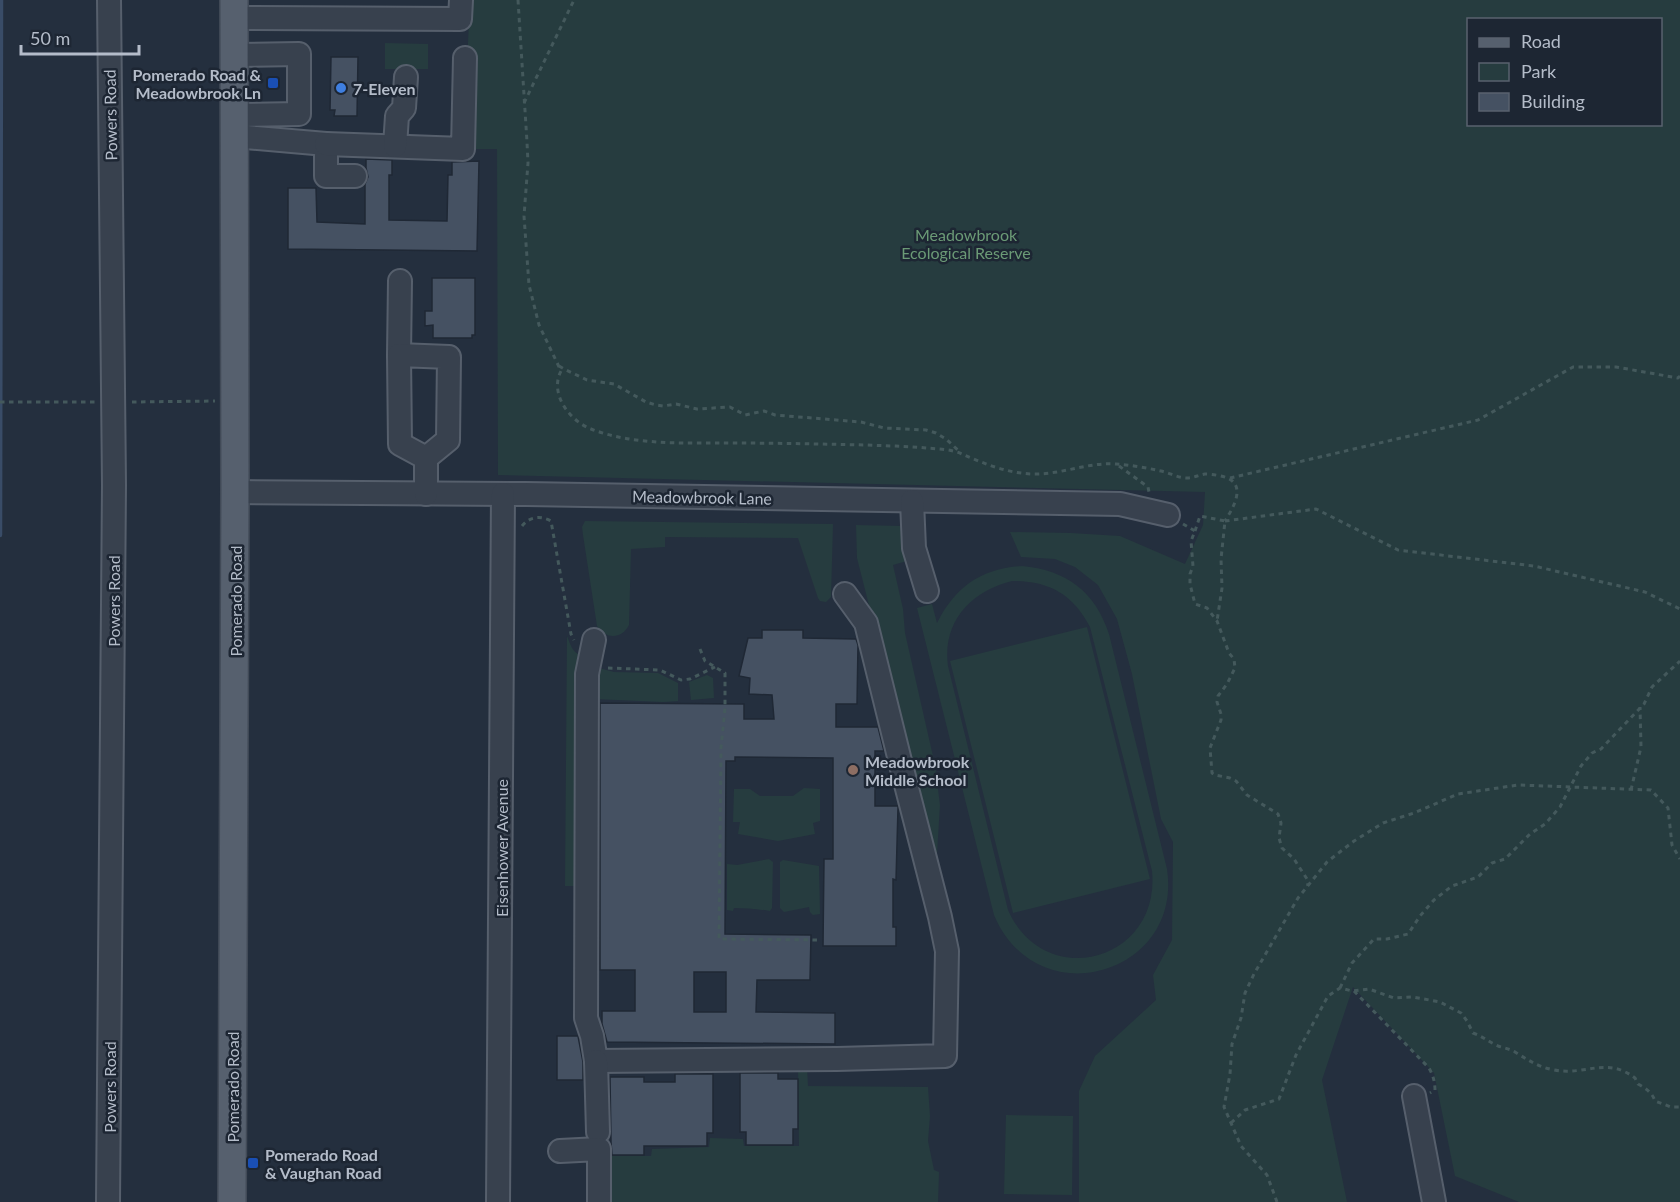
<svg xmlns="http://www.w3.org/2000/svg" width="1680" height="1202" font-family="Lato,sans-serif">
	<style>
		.green { fill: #263c3f; fill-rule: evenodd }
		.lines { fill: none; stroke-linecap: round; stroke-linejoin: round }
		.stream { stroke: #394c67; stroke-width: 4.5 }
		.building { fill: #455162; stroke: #1f2835; stroke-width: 1.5; fill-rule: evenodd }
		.minor-casing { stroke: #565f6c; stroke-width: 26 }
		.major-casing { stroke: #414a57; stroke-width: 30 }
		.path { stroke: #44595c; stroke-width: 3; stroke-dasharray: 4.5 4.5; stroke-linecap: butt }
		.minor { stroke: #38414e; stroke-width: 22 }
		.major { stroke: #56606e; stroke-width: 27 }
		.transit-dot { fill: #1a4fb4; stroke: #1d2633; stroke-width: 2 }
		.shop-dot { fill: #3f7fe0; stroke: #1d2633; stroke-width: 2 }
		.education-dot { fill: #8d6e63; stroke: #1d2633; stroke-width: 2 }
		.labels { text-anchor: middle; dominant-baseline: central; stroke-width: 5; stroke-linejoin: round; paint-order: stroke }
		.poi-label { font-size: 16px; font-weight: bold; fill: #b4bcc9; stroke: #1d2633; text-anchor: start }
		.street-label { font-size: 16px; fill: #b4bcc9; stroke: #1d2633 }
		.park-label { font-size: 16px; fill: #6b9a76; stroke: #1d2633 }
	</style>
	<rect width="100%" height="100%" fill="#242f3e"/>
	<g class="green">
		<path d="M470,0H1680V1202H1519L1455,1176L1434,1073L1353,987L1322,1080L1347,1202H1079V1091L1095,1056L1156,1000L1153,975L1172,940L1173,842L1161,819L1132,674L1117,619L1098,585L1075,567L1055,559L1021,557L1010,532L1071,533L1120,536L1185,564L1203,525L1205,492L498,475L497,149H463ZM1468,20H1660V124H1468Z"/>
		<path d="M385,43L428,44V69H385Z"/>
		<path d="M585,521L833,524L831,597L826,602L820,601L818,598L798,538L665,537V547L631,549L629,625C622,639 606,640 597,626L583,535L582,527Z"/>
		<path d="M856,525L902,526V541L907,561L893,565L903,609L905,633L935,765L940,805L936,870L857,558Z"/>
		<path d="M1022,566C1066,570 1095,591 1109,634L1167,869C1183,975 1037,1017 994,915L917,608L932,604L937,623C956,586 981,569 1022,566ZM1012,581C1049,581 1073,594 1090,627L1152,871C1161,961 1045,993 1008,910L948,666C942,622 971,591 1012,581Z"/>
		<path d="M1087,627L1150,879L1013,913L950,661Z"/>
		<path d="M567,636C570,643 572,653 581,655L579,886H565Z"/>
		<path d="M595,667L614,672L658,673L678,683V701L663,702L594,699Z"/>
		<path d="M707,675L713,678L714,698L691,700L689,682Z"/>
		<path d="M804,788L820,789V821L813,823L815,834L778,841L738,834L740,822H733L734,789H750L760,796H793Z"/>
		<path d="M769,859L773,862L772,908L770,911C757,909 746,908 734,908L733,911L727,910V864L737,865Z"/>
		<path d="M783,860L819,866L820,914L813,915L810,912L809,907L784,912L780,908V862Z"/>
		<path d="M798,1067H807L808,1086L928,1087L930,1116L928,1141L934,1170L939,1172L938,1202H610V1184L607,1156H651L652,1149L709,1147L710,1138L743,1139L744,1146H799Z"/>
		<path d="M1006,1115L1073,1116L1072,1195L1004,1194Z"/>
	</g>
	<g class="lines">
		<path class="stream" d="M0,535L1,0"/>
	</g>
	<g class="building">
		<path d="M331,57H358L357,116H334L335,110H330Z"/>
		<path d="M366,159L392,160V175H389V220L447,221L448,175H452V162L479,161L477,251L288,249V188H316L317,222L365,224V184L368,177L366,168Z"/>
		<path d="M432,278H475V335H472V338H433V325L425,326V311H432Z"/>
		<path d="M762,630H803V638L856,639L858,645L857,704H836V727H878L884,751H875V806H898V808L896,880L893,879V927H896V946H823L824,859H833V758L735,757V761H726L725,934L811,935L810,980H757L756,1012L835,1013V1044L607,1042L602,1024V1011H635V970H600V703L744,704V719H774L772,695L749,694L750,678L739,676L748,638H762ZM694,972H726V1012H694Z"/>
		<path d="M557,1036H578L583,1062V1080H557Z"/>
		<path d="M740,1073H778V1079H798V1129H793V1145H746V1132H740Z"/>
		<path d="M675,1074H713V1133H707V1146H644V1155H612L611,1142L610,1077H644V1082H675Z"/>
	</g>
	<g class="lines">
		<defs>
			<g id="minor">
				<path d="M234,18L460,19L461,0"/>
				<path d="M234,55L299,54V114L234,115"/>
				<path d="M234,136L326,144V176H355"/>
				<path d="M326,144L463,149L465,58"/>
				<path d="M395,146L397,116L404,108L406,77"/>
				<path d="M399,355L400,281"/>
				<path d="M235,492L526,494L1120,504L1168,515"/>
				<path d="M426,494V458L448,440L449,357L399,355L400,444L426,458"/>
				<path d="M912,501L914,548L927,591"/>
				<path d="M594,640L587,674L586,1018L592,1036L596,1061L837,1059L945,1056L947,951L940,917L902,769L866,623L845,594"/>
				<path d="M596,1061L598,1132"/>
				<path d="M1414,1096L1434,1202"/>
				<path d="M560,1151L599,1149V1202"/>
				<path d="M108,1202L114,485L109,0"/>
				<path d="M498,1202L503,494"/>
			</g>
			<path id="major" d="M232,1202L235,492L234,0"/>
		</defs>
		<use href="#minor" class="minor-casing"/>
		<use href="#major" class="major-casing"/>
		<g class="path">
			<path d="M518,0L527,142L528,163L524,216L529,285L539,325L561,371C549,394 570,421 591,429C632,445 682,443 726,443C773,443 820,444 867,445C887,446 906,446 926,448C937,449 952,449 962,454C985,464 1009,474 1035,474C1063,474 1089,462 1116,464C1131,465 1147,468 1161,471C1170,473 1178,478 1187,478C1194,478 1198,475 1205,474C1211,474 1226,476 1231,480C1245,490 1231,511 1225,521"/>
			<path d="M524,103L574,0"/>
			<path d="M559,366L564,369L587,380L614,384L646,402L656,405L663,406L676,404L697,409L730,407L745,415L764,411L775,415L861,422L884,428L926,430L936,433L946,439L960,452"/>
			<path d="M0,402H95"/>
			<path d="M132,402L215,401"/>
			<path d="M1119,466L1148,487L1149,492"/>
			<path d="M1230,478L1478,420L1573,367H1616L1678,378L1680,376"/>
			<path d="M1225,521L1316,509L1398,550L1534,566L1645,592L1680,609"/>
			<path d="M1183,524L1195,531L1191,541L1193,566L1190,574V584L1195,604L1207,608L1217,621L1229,653L1234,659L1235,668L1227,684L1218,696L1217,702L1221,714V720L1210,748L1212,773L1215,775L1230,778L1236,781L1247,795L1278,814L1281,823L1279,838L1282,848L1294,859L1307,879L1308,886"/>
			<path d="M522,526C529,517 540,515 551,521L571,634L574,640"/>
			<path d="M1195,531L1200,516L1225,521L1221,559L1222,588L1217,621"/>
			<path d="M700,649L705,661L725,673V708L721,748L719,939L821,940"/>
			<path d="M608,668L660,670L681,680L690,679L715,667"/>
			<path d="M1631,790L1641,747L1640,707"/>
			<path d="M1340,988L1352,963L1374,939H1387L1408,934L1420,916L1434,900L1452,886L1478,877L1492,863L1505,859L1530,834L1545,824L1560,807L1581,766L1592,753L1601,749L1644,704L1652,687L1680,661"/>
			<path d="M1354,991L1429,1068C1433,1075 1435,1082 1435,1090L1430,1093"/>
			<path d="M1231,1123L1245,1110L1279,1099L1296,1055L1328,996L1340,988L1352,991L1369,989L1394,998L1413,997L1440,1002L1461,1013L1467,1021L1473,1033C1482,1036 1489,1042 1498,1046C1504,1048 1510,1049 1515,1052C1528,1060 1538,1067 1554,1070C1586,1076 1606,1056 1635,1078L1638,1084C1645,1088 1652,1092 1655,1101L1671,1107H1680"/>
			<path d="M1277,1202L1267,1175L1241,1146L1224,1107L1230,1074L1232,1044L1241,1018L1245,993L1254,974L1298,898L1327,862L1354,841L1383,823L1414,813L1458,794L1518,785L1651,790L1668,808L1672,845L1680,859"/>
		</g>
		<use href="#minor" class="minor"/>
		<use href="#major" class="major"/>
	</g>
	<g class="transit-dot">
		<rect x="267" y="77" width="12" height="12" rx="3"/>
		<rect x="247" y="1157" width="12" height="12" rx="3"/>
	</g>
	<circle class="shop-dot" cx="341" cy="88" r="6"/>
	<circle class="education-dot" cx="853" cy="770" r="6"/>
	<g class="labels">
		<g class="poi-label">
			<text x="261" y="74" text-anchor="end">Pomerado Road &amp;<tspan x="261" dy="18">Meadowbrook Ln</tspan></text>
			<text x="353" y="88">7-Eleven</text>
			<text x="865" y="761">Meadowbrook<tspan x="865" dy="18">Middle School</tspan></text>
			<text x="265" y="1154">Pomerado Road<tspan x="265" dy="18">&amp; Vaughan Road</tspan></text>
		</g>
		<g class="street-label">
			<text transform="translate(110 115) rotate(-91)">Powers Road</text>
			<text transform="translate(702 497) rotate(1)">Meadowbrook Lane</text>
			<text transform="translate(113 601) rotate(-90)">Powers Road</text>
			<text transform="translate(235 601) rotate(-90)">Pomerado Road</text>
			<text transform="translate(501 848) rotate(-90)">Eisenhower Avenue</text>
			<text transform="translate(109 1087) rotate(-90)">Powers Road</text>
			<text transform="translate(232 1087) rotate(-90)">Pomerado Road</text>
		</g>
		<g class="park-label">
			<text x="966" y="234">Meadowbrook<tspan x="966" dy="18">Ecological Reserve</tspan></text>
		</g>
	</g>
	<rect x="1467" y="18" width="195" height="108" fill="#1d2633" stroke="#59626f" stroke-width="1.5"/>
	<rect x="1479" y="38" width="30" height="9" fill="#56606e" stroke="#59626f" stroke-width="1.5"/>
	<text x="1521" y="48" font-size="18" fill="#b4bcc9">Road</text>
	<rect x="1479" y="63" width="30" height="18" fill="#263c3f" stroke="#59626f" stroke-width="1.5"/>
	<text x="1521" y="78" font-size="18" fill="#b4bcc9">Park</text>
	<rect x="1479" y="93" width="30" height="18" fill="#455162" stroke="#59626f" stroke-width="1.5"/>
	<text x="1521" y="108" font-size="18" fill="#b4bcc9">Building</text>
	<path d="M21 45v9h118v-9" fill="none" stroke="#b4bcc9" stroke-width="3"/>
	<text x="30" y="45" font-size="18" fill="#b4bcc9" stroke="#1d2633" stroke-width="4.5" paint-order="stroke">50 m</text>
</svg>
